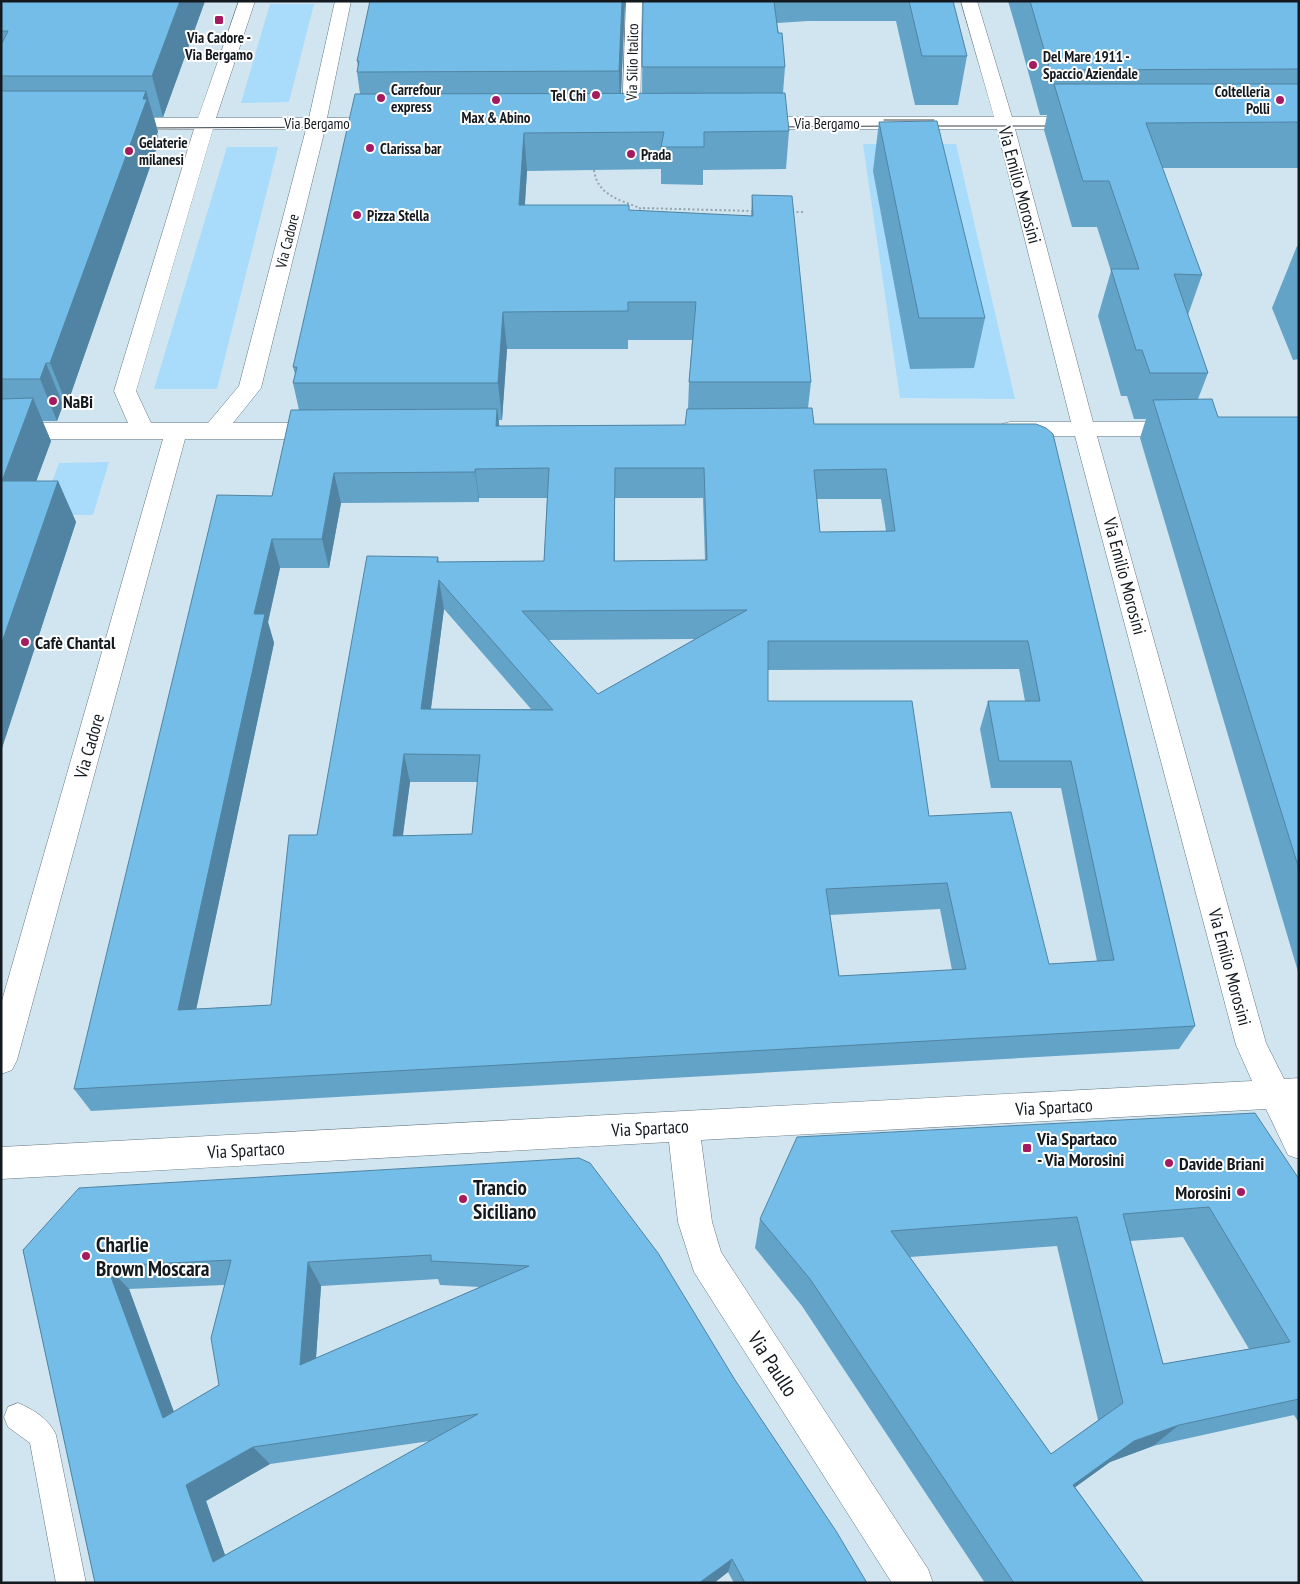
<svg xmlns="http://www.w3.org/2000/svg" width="1300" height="1584" font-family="'PT Sans Narrow',sans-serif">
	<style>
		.green { fill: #a9dbfa }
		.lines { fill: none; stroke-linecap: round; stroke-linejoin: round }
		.service-casing { stroke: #657681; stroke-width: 1 }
		.minor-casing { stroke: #657681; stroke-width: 1 }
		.path { stroke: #94a3ad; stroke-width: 2; stroke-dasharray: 2 2.5; stroke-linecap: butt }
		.service { fill: #fff; fill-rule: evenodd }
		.minor { fill: #fff; fill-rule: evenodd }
		.tram { stroke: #384147; stroke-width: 1 }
		.wall { fill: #63a3c8; fill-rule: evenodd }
		.shaded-wall { fill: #5084a2 }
		.building { fill: #73bde8; stroke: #5084a2; fill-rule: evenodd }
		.poi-dot { fill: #a61b60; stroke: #fff; stroke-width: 2 }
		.labels { text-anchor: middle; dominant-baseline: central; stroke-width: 4; stroke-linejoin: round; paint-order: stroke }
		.far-poi-label { font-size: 15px; font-weight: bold; fill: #13191e; stroke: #fff; text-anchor: start }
		.far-street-label { font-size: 15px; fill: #13191e; stroke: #fff }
		.street-label { font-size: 18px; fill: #13191e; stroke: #fff }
		.poi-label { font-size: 18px; font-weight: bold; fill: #13191e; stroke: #fff; text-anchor: start }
		.near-poi-label { font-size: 21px; font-weight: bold; fill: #13191e; stroke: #fff; text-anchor: start }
		.near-street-label { font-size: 21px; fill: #13191e; stroke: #fff }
	</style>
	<rect width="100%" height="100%" fill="#d1e5f1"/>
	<g class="green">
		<path d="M270,4H314L289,102L241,103Z"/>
		<path d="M863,144H956L1015,399L900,398Z"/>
		<path d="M227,147H278L217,389H154Z"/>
		<path d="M109,462L93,515H40L59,463Z"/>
	</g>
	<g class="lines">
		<defs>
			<path id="service" d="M18,1403C33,1409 50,1420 56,1435L86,1583H56L30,1443L8,1427L4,1417L8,1407Z"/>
			<g id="minor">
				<path d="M239,1H255L216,118H309L335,1H351L327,118L385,117L392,119L394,123L392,127L385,129H325L261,388L233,423H322L330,426L333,431L330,436L322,439H185L17,1060L12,1070L1,1074V1004L163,439H1V423H128L114,391L194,129L118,130L111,128L109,124L111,120L118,118H198ZM213,129H306L239,386L208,423H151L136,391Z"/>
				<path d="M626,1H642L640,123L638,127L631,129L624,127L622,123Z"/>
				<path d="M961,1H977L1012,117H1082L1089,119L1091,123L1089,127L1082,129H1015L1093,422H1180L1188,424L1191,429L1188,434L1180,436H1097L1266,1043L1284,1079L1299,1078V1159L1288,1155L1266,1109L701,1140L712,1222L721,1252L928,1569L933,1583H892L694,1272L678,1222L669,1142L1,1179V1147L1252,1081L1236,1045L1075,436H1010L1002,434L999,429L1002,424L1010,422H1071L997,129H750L743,127L741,123L743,119L750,117H994Z"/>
			</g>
		</defs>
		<use href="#service" class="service-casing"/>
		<use href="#minor" class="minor-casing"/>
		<g class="path">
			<path d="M594,170C597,195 620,200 640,208"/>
			<path d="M792,212H804"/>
			<path d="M640,214V208L753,211"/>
		</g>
		<use href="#service" class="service"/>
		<use href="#minor" class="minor"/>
		<g class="tram">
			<path d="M884,120H934"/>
			<path d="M924,126H1059"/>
			<path d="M774,127L894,126"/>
			<path d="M144,128L361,127"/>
		</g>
	</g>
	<g class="wall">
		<path d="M1,1H205L163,117H154L158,132L157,134L159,141L67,405H63L57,421H42L51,441L36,481H58L76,522L1,751Z"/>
		<path d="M370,1H625L621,94H642L643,1H953L967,56L958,105H915L896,21H808L777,23L785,67L783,93L789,131L786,169L703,170V185L661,184V169L527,171L525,205L751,216L752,195L811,382L808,408L814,424H1036L1195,1026L1179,1049L91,1111L74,1089L272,496L299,410L293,383L295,374L293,367L360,94L357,72L358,67L357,61ZM628,340H692L689,382L688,409L685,425L499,426V420H502L507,349H628ZM479,498H547L544,561L439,562L438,557L317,835L271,1005L196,1009L274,643L268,622L280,568H329L341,503L479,502ZM615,498H703L705,560L615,561ZM817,499H881L886,531L820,532ZM444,609L531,709H431ZM695,639L598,694L549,640ZM1019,669L1025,701H988L980,729L991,788H1061L1097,961L1049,964L929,816L768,701V670ZM410,782H478L472,834L403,836ZM940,909L952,970L839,976L830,915Z"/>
		<path d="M1008,1H1299V168H1162L1202,275L1188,315L1208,373L1198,399L1218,417H1299V975L1140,438L1146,419H1134L1127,396H1121L1098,316L1111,271L1097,227H1072L1044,130L1047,115H1040L1018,35Z"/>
		<path d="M879,122L985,318L974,368L910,369L873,171Z"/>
		<path d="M1297,246H1299V359L1293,360L1272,308Z"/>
		<path d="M579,1158L867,1583H734L728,1572L714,1583H95L23,1250ZM438,1279L440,1285L480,1287L316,1358L321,1286ZM224,1285L219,1385L174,1412L129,1289ZM430,1441L225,1555L206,1501L270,1464Z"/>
		<path d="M1299,1179V1423L1294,1415L1153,1446L1110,1462L1075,1487L1144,1583H985L802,1306L755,1248L760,1219ZM1183,1237L1249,1349L1163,1364L1130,1241ZM1057,1246L1098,1420L1051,1454L910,1257Z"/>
	</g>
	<g class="shaded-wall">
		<path d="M180,1H205L163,117L152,76Z"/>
		<path d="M622,1H625L620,116L619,71Z"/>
		<path d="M146,91L158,132L157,134L159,141L67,405L50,363Z"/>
		<path d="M524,133L527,171L522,243L519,205Z"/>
		<path d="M503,312L507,349L502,420L498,383Z"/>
		<path d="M46,363L63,405L57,421L40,379Z"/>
		<path d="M33,398L51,441L21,523L2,481Z"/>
		<path d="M497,409L501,439L496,426Z"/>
		<path d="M615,468V498L614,590V561Z"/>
		<path d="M475,469L479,498V502L475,472Z"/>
		<path d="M334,473L341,503L329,568L322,539Z"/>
		<path d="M58,481L76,522L1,751V645Z"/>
		<path d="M272,539L280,568L268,622L274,643L191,1034L178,1010L254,614Z"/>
		<path d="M439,580L444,609L427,737L421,709Z"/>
		<path d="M404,754L410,782L399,862L393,836Z"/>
		<path d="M308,1262L321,1286L314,1386L300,1365Z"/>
		<path d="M107,1266L129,1289L183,1437L163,1418Z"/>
		<path d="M1179,1425L1153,1446L1110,1462L1052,1504L1073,1485L1134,1441Z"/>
		<path d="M253,1447L270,1464L206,1501L232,1575L213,1562L186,1485Z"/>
		<path d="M732,1559L728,1572L714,1583H699Z"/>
	</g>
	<g class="building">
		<path d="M1,1H180L152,76H1V45L8,31H1Z"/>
		<path d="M370,1H622L619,71L357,72L359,61H357Z"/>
		<path d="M643,1H774L778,33H782L785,67H642Z"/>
		<path d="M909,1H953L967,56H922Z"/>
		<path d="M1030,1H1299V69L1050,70Z"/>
		<path d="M1054,84H1299V122L1146,123L1202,275L1174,274L1208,373H1150L1142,350H1136L1111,269H1139L1109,181H1083Z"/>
		<path d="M1,91H146L143,99H147L50,363H46L40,379H1Z"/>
		<path d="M785,93L789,131L704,132V147H661L664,132L524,133L519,205H629V210L753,216L752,195L792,196L811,382H689L696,302H628V311L503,312L498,383H293L297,367H293L355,94Z"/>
		<path d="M937,121L985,318H919L879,122Z"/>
		<path d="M33,398L2,481H58L1,645V399Z"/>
		<path d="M1212,399L1218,417H1299V869L1153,400Z"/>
		<path d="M812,408L814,424H1036L1046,428L1053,434L1195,1026L74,1089L217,495L272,496L291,410L497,409L496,426L685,425L687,409ZM549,468L544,561L437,562L438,557L367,556L317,835H289L271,1005L178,1010L265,614H254L272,539H322L334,473L475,472V469ZM615,468H704L707,560L614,561ZM886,469L895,531L820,532L814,470ZM439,580L553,710L421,709ZM747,610L598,694L522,611ZM768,641H1028L1040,701H988L999,761H1071L1114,960L1049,964L1011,812L929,816L912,701H768ZM404,754L480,755L472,834L393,836ZM947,883L966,969L839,976L826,889Z"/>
		<path d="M1255,1113L1299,1179V1399L1179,1425L1134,1441L1073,1485L1144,1583H1014L810,1279L760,1219L797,1137ZM1209,1207L1290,1342L1163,1364L1123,1214ZM1077,1217L1123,1403L1051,1454L891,1231Z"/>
		<path d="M579,1158L590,1163L658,1253L735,1380L836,1531L867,1583H745L732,1559L699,1583H95L23,1250L79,1188ZM431,1255V1261L529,1266L300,1365L308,1262ZM231,1260L211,1338L219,1385L163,1418L107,1266ZM478,1414L213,1562L186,1485L253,1447Z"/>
	</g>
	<g class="poi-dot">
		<rect x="214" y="15" width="10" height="10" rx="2.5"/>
		<circle cx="1033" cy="65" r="5"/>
		<circle cx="596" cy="95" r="5"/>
		<circle cx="381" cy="98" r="5"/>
		<circle cx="496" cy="100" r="5"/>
		<circle cx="1280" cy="100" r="5"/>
		<circle cx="370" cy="148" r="5"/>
		<circle cx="129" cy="151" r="5"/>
		<circle cx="631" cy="154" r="5"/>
		<circle cx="357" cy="215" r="5"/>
		<circle cx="53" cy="401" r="5"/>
		<circle cx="25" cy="642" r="5"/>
		<rect x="1022" y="1143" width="10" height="10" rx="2.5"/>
		<circle cx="1169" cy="1163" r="5"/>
		<circle cx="1241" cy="1192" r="5"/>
		<circle cx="463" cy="1199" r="5"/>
		<circle cx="86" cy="1256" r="5"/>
	</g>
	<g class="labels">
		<g class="far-poi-label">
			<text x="219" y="37" text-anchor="middle">Via Cadore -<tspan x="219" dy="17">Via Bergamo</tspan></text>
			<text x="1043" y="56">Del Mare 1911 -<tspan x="1043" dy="17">Spaccio Aziendale</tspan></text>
			<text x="391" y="89">Carrefour<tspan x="391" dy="17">express</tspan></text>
			<text x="1270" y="91" text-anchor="end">Coltelleria<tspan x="1270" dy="17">Polli</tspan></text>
			<text x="586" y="95" text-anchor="end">Tel Chi</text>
			<text x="496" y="117" text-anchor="middle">Max &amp; Abino</text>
			<text x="139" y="142">Gelaterie<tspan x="139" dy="17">milanesi</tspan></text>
			<text x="380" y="148">Clarissa bar</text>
			<text x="641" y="154">Prada</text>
			<text x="367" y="215">Pizza Stella</text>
		</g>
		<g class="far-street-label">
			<text transform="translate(632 62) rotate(-89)">Via Silio Italico</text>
			<text x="317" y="123">Via Bergamo</text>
			<text x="827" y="123">Via Bergamo</text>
			<text transform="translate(287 241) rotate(-76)">Via Cadore</text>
		</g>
		<g class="street-label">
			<text transform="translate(1020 185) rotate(75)">Via Emilio Morosini</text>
			<text transform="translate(1125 576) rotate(75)">Via Emilio Morosini</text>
			<text transform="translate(89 746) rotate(-74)">Via Cadore</text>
			<text transform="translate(1230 967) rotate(75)">Via Emilio Morosini</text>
			<text transform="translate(1054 1107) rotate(-3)">Via Spartaco</text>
			<text transform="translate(650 1128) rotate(-3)">Via Spartaco</text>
			<text transform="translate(246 1150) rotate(-3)">Via Spartaco</text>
		</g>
		<g class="poi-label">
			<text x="63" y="401">NaBi</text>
			<text x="35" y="642">Cafè Chantal</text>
			<text x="1037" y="1138">Via Spartaco<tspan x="1037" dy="21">- Via Morosini</tspan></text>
			<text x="1179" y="1163">Davide Briani</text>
			<text x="1231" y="1192" text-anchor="end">Morosini</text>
		</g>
		<g class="near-poi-label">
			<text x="473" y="1187">Trancio<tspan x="473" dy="24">Siciliano</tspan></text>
			<text x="96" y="1244">Charlie<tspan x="96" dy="24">Brown Moscara</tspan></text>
		</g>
		<g class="near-street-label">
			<text transform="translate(773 1364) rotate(57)">Via Paullo</text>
		</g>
	</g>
	<rect width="1300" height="1584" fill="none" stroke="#13191e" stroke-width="5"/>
</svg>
